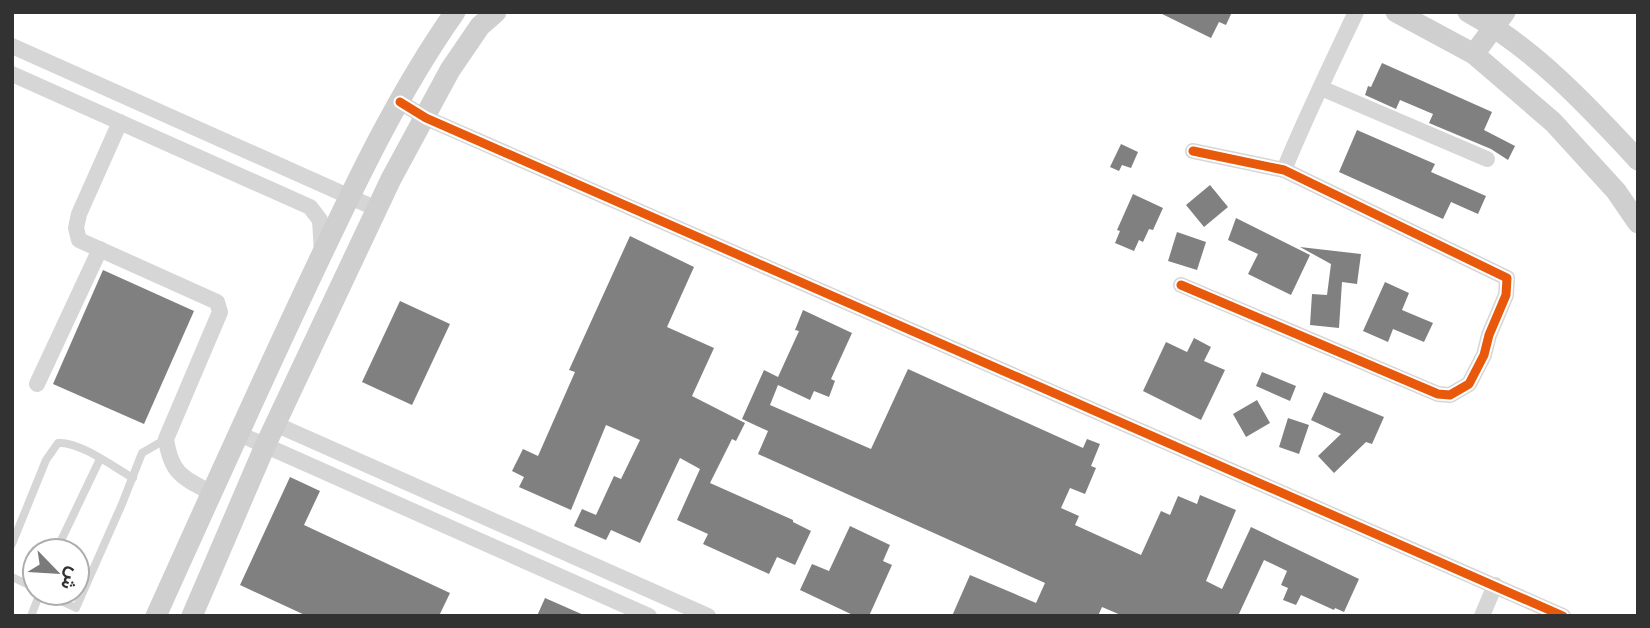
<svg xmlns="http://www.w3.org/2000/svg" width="1650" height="628" font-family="Cabin,Vazirmatn,sans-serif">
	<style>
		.building { fill: #808080 }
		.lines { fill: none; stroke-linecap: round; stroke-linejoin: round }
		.lane { stroke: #d6d6d6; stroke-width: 8 }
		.street { stroke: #d6d6d6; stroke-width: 16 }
		.secondary { stroke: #cfcfcf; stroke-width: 21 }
		.cycleway-casing { stroke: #fff; stroke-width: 13 }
		.cycleway { stroke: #e8590c; stroke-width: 9 }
	</style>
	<rect width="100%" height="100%" fill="#fff"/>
	<g class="building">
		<path d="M1158,12H1232L1226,25L1219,22L1211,38Z"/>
		<path d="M1382,63L1492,112L1484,130L1515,146L1508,160L1491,149L1429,123L1433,114L1400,100L1396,109L1365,95L1368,86L1371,87Z"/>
		<path d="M1357,130L1435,164L1431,172L1486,196L1478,214L1451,202L1443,219L1339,172Z"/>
		<path d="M1121,144L1138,152L1131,168L1122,165L1119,171L1110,167Z"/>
		<path d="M1210,185L1228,207L1204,227L1186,205Z"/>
		<path d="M1133,194L1163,208L1153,230L1149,229L1143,242L1139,240L1134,251L1115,243L1120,231L1117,230Z"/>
		<path d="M1236,218L1310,255L1291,295L1248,274L1258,254L1228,240Z"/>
		<path d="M1177,232L1206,242L1197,270L1168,261Z"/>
		<path d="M630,236L694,267L667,327L714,348L692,396L745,423L736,441L732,439L710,483L793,520V522L811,531L795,565L777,557L769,574L703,544L708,534L677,520L700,469L680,458L640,543L611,530L606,540L574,526L582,509L596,515L614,476L621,479L640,440L606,425L571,510L519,487L524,477L512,471L523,449L538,456L575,372L569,370Z"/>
		<path d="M1300,247L1361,254L1357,284L1342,282L1339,328L1310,325L1312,294L1327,295L1331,264Z"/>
		<path d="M103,270L194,311L144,424L53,384Z"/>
		<path d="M1385,282L1409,293L1402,310L1433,323L1424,342L1393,329L1388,342L1363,331Z"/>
		<path d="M400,301L450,324L412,405L362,382Z"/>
		<path d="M803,310L852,333L831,379L835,381L829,397L814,391L810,400L778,385L770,405L871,449L908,369L1083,448L1087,439L1100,444L1091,466L1096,468L1085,494L1070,488L1061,508L1079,516L1075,525L1141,555L1161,511L1170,515L1178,496L1197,504L1200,495L1236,510L1206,581L1222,589L1251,527L1359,579L1344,612L1335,608L1334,610L1301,595L1296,605L1283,600L1288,588L1281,585L1287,571L1264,560L1238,616H1123L1102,607L1098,616H952L970,575L1036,603L1045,583L758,454L768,431L742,419L764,370L778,377L799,331L795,330Z"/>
		<path d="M1194,338L1211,347L1204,361L1225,370L1201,420L1143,391L1166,342L1187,352Z"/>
		<path d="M1262,372L1296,386L1290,401L1256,386Z"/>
		<path d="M1324,392L1384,417L1372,444L1366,442L1334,473L1318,456L1341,434L1311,420Z"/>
		<path d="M1257,400L1270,423L1246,437L1233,414Z"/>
		<path d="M1288,418L1309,425L1299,454L1279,447Z"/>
		<path d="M290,477L320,491L304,525L450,593L439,616H307L240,585Z"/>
		<path d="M850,526L890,545L883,561L892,565L869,616H855L800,590L812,564L829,571Z"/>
		<path d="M545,598L586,616H537Z"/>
	</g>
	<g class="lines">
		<g class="lane">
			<path d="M12,544L46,460L58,443C79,441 114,467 133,478"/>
			<path d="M56,551L100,459"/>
			<path d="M12,577L35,588"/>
			<path d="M44,593L76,608L122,504L142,453L166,439"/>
			<path d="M31,616L40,593"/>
		</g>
		<g class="street">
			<path d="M12,46L377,209"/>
			<path d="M12,74L310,207L320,220L322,253"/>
			<path d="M1321,88L1487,159"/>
			<path d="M400,102L426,118L1563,616"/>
			<path d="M120,122L79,214L76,228L79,240L217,302L220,312L166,439C171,474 183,478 212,493"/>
			<path d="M1284,170C1306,116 1331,65 1356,12"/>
			<path d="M1181,285L1438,394L1450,395L1469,384L1484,355L1489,335L1506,295L1507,278L1284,170L1193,151"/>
			<path d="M37,384L100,249"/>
			<path d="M275,424L708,616"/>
			<path d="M237,433L649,616"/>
			<path d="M1482,616L1495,585"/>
		</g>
		<g class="secondary">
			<path d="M1396,12L1474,54L1553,122L1616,191L1638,223"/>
			<path d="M1468,12C1533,47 1588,106 1638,160"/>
			<path d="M1474,54L1505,12"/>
			<path d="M156,616C208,501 259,387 313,273C355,184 398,93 455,12"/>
			<path d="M192,616L265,446L391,179L450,70L480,26L496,12"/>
		</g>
		<defs>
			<g id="cycleway">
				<path d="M400,102L426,118L1563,616"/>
				<path d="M1181,285L1438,394L1450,395L1469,384L1484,355L1489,335L1506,295L1507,278L1284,170L1193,151"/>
			</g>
		</defs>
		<use href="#cycleway" class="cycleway-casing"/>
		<use href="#cycleway" class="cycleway"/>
	</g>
	<rect width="1650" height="628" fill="none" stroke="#323232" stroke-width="28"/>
	<g transform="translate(56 572) rotate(115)"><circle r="33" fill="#ffffff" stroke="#adadad" stroke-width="2"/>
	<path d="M0-5L12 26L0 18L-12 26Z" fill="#7a7a7a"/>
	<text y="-10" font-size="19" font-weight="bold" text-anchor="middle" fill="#323232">ش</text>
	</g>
</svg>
